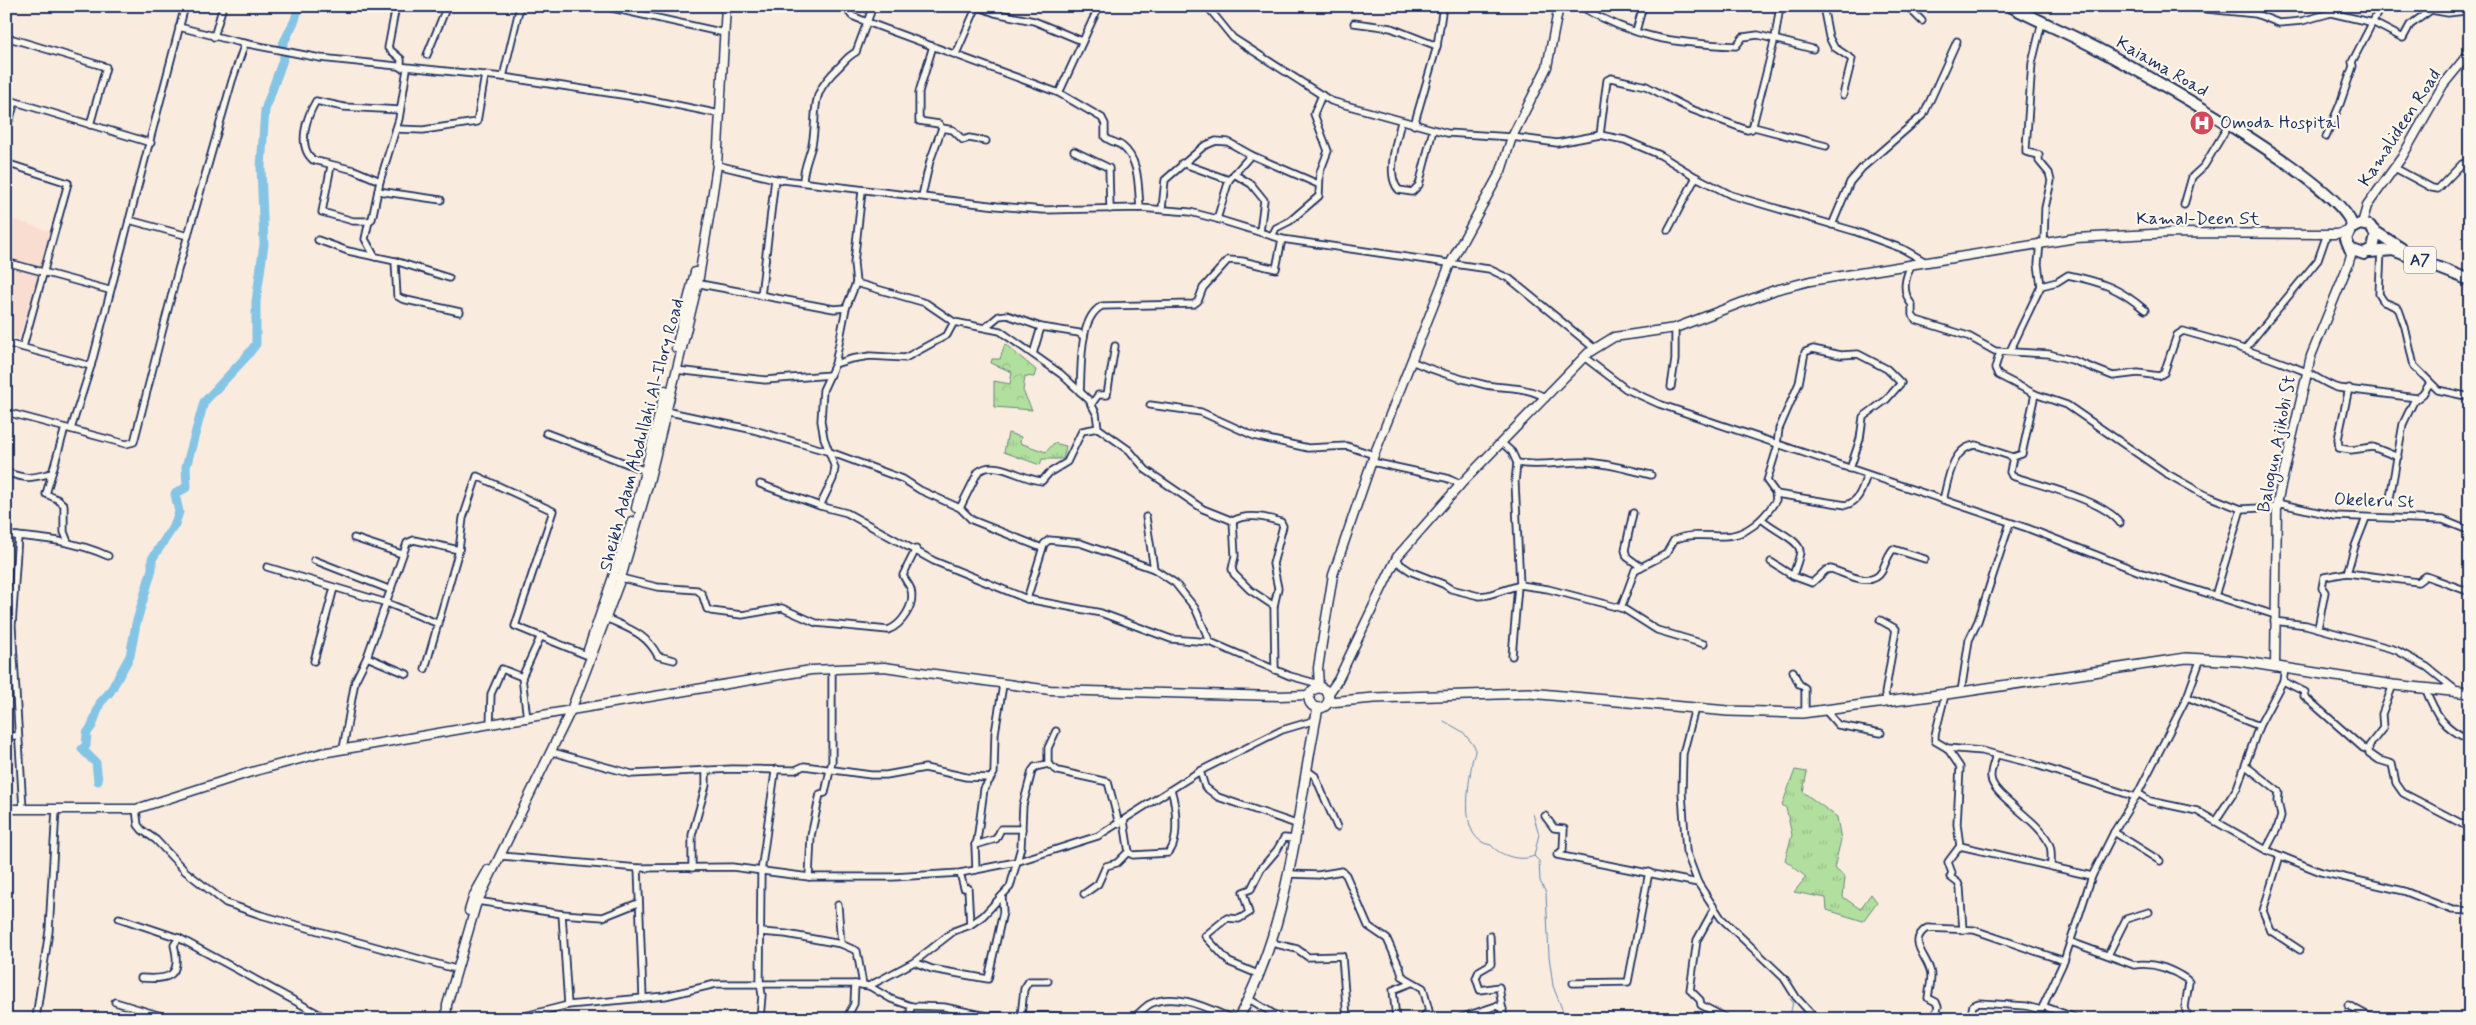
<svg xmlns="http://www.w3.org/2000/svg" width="2476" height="1025" font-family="Mynerve,sans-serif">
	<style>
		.built { fill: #f9ddd0 }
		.grass { fill: url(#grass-tufts); stroke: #66877e }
		.forest { fill: url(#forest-crowns); stroke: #66877e }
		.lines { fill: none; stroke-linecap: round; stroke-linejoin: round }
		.stream { stroke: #5a89af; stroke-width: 1 }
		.river { stroke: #84c5e5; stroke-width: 9 }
		.street-casing { stroke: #1b2f5e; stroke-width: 9 }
		.secondary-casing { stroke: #1b2f5e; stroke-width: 11 }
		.primary-casing { stroke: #1b2f5e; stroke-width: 12 }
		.highway-casing { stroke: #1b2f5e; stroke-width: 14 }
		.street { stroke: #fbf7ec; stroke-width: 5.5 }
		.secondary { stroke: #fbf7ec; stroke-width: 8 }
		.primary { stroke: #fbf7ec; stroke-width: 9 }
		.highway { stroke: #fbf7ec; stroke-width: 10 }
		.labels { text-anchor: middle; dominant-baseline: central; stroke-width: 4.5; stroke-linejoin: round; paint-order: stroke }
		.shield { fill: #fbf7ec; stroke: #5e6b89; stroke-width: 1 }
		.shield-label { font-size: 16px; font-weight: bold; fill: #1b2f5e }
		.street-label { font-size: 18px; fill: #1b2f5e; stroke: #fbf7ec }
		.poi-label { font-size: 18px; fill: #1b2f5e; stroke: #fbf7ec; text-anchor: start }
	</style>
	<defs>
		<pattern id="grass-tufts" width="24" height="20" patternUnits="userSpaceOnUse" patternTransform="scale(1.25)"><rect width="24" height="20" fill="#b1df9d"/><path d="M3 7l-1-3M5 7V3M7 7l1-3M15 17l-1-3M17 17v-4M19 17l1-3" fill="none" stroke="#98c08a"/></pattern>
		<pattern id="forest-crowns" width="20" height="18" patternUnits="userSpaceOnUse" patternTransform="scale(1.25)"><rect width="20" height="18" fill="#b1df9d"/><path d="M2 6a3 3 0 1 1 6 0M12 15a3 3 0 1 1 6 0" fill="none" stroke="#98c08a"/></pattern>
	</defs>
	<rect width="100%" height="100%" fill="#faebdf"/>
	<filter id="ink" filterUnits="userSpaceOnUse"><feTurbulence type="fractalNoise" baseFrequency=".02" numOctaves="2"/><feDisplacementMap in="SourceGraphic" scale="10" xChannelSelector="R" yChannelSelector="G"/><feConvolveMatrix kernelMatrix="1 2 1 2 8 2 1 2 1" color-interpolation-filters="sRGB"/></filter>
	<g filter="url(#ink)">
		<path class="built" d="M6,217L55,233L18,339L6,336Z"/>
		<g class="grass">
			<path d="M1008,433L1021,437L1020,443L1046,452L1054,443L1066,446L1063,459H1042L1040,465L1004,452Z"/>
			<path d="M1795,770L1807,772L1803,792L1837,817L1841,840L1834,868L1845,877L1843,897L1860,909L1871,894L1877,902L1863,921L1827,910L1826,898L1794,892L1806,877L1785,860L1792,835L1786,808L1782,805Z"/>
		</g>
		<path class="forest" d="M1005,344L1036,370L1034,377L1025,376L1023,391L1032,410L994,407V381L1010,384L1012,372L991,363L992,359H1000Z"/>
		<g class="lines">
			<g class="stream">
				<path d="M1444,721L1463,732L1475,747C1476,753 1473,756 1472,762C1469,785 1457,840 1491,845C1500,856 1521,862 1534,856"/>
				<path d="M1533,814L1539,834L1534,856L1539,861L1540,881L1546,893L1549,956L1553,986L1566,1019"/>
				<path d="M1787,1019L1790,1016L1793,1002L1790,999"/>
			</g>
			<path class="river" d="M98,781L96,763L82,749L86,746L87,733L92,726L100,703L110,692L130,656L136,624L152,569V559L175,524L179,512L175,494L187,487L186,467L204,402L246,357L256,344V302L264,244L261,167L265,110L285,54L282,46L295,20L299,6"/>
			<defs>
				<g id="street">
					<path d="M396,6L388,48L401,59V68"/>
					<path d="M603,6L720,32"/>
					<path d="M844,6L852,16L867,22L1059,93L1102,118L1105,124V137C1110,142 1117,142 1122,146C1140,160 1138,187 1140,208"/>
					<path d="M977,6L995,13L1034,21L1082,41"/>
					<path d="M1207,6L1233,38L1331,101L1447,133L1512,137L1557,143L1600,135L1625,140L1660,155L1696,177L1731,195L1854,231L1903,249L1924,261"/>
					<path d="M1580,6C1635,39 1674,43 1736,46L1743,37L1758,35L1813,49"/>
					<path d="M1823,6L1829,37L1834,47L1852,59L1843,95"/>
					<path d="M1907,6L1922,21"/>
					<path d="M2177,6L2256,14L2279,23L2302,21L2331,13L2374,23L2403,38L2410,25L2431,10L2448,13L2465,11"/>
					<path d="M2454,6L2470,13"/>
					<path d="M2042,22L2032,63L2026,148V152L2039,155V161L2049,173L2051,181L2045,208L2044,241"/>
					<path d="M1354,23L1391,28L1437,46"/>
					<path d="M179,27L238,42L320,58L503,77L642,98L715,113"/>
					<path d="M1636,31L1643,6"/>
					<path d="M6,37L106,67L90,125"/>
					<path d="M214,37L223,6"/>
					<path d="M933,46L919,92V121L939,124L942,128L953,130L963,140L969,138L986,141"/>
					<path d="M956,54L977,6"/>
					<path d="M427,55L447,6"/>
					<path d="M503,77L520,6"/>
					<path d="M1059,93L1099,6"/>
					<path d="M6,99L151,143"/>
					<path d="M1401,122C1397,139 1385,176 1399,190L1412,192L1419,185L1433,130"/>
					<path d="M1414,125L1437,46L1443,6"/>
					<path d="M1754,127L1826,146"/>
					<path d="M396,129L423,130L477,122L485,75"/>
					<path d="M6,131L15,102"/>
					<path d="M1600,135L1607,80L1611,78L1646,86L1688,108L1747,130L1752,129L1775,38L1780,6"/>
					<path d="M2326,137L2340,104L2353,66L2352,62L2381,6"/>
					<path d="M1074,151L1109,168L1110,209"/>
					<path d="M6,163L68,183L23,347"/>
					<path d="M1182,163L1229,180"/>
					<path d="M717,165L775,179L997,206L1043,210L1140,208L1190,212L1217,219L1282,239L1489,269L1510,279L1594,348"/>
					<path d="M331,166L322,212L353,221H369"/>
					<path d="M2395,168L2432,188L2438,189L2462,164L2470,161"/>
					<path d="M1234,174L1251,184L1264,200L1260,232"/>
					<path d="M380,181L354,170L313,160C297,146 306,118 316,101L344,107L400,110"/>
					<path d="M803,182C803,169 809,157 812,145C819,108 807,97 839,67C845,61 848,56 856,52L873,6"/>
					<path d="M378,191L441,200"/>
					<path d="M922,196L930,161L942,128"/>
					<path d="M2184,205L2192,177L2204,166L2228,126"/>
					<path d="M1162,209L1165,180L1204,146L1216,141L1228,142L1251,155L1318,184"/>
					<path d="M1217,219L1229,180L1251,155"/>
					<path d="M129,220L188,236"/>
					<path d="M1832,225L1850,182L1862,168L1924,114L1957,41"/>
					<path d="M1668,230L1696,177"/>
					<path d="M1272,236L1276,228L1290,221L1319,196L1320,172L1328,151L1314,114L1322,95"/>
					<path d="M318,240L348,251L395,261L449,278"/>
					<path d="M2040,242L2038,264L2041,286"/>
					<path d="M2381,249L2379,294L2384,302L2396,307L2399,310L2405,327L2414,366L2438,390L2470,397"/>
					<path d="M375,257L365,239L369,221L372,219L380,181L399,119L407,69"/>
					<path d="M395,261L397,296L402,299L460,312"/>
					<path d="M6,262L109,290"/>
					<path d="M1912,263C1905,278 1901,291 1912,305V315L1916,320L1968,336L1995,351L2049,354L2072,360L2113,376L2138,373L2159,376L2164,373L2177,335L2183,331C2224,342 2264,355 2304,371C2316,376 2325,384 2338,388L2417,398"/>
					<path d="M695,283L834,309L846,308L856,283L926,303L954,322L1000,331L1061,374L1089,400L1096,413L1098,428L1129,450L1146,470L1203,509L1233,521L1235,556L1232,569L1234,574L1250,590L1274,606L1275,670"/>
					<path d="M856,283L854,263L862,191"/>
					<path d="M761,296L775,179"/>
					<path d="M987,326L999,316L1007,315L1041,327L1079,333L1084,337"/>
					<path d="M6,343L91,366"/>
					<path d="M2245,349L2318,260L2327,234"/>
					<path d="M2010,351L2041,286L2057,282L2068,275C2102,282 2119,288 2145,310"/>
					<path d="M2000,352L1995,368L1998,375L2035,394L2067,405L2164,472L2203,494L2241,509L2277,507"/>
					<path d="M1033,354L1041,327"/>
					<path d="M1584,357L1626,389L1659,404L2027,528L2140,572L2275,615"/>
					<path d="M1411,361C1436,372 1460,379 1486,385C1508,389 1526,386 1546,398"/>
					<path d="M835,364L851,359L870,356L905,358L947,335L954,322"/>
					<path d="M676,370L765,380L831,375"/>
					<path d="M1671,387L1675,360V328"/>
					<path d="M2349,388L2338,439L2339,448L2351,450L2373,447L2398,457"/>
					<path d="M1080,392C1082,368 1078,318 1102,306L1194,304L1198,301L1203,288L1228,260L1242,261L1276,269L1282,239"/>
					<path d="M1091,405L1098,395H1107L1115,346"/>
					<path d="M1150,405L1201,412L1254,436L1308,448L1347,446L1374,455"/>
					<path d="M665,411L754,430L830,452L903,479L920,490L960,508L972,520L1042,548"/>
					<path d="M6,412L126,444L134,442L178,270L232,81L245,43"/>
					<path d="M65,428L46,494L57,499L64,505V532L68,542"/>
					<path d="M71,429L91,366L185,6"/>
					<path d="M546,433L646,471"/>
					<path d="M1503,444L1512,452L1517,463L1515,482L1520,585"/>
					<path d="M1777,444L1779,429L1799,383L1805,352L1813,349L1841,355L1858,354L1887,369L1901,383L1886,400L1863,417L1860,439L1850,469"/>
					<path d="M2013,457L2010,472L2012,476C2039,485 2104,500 2120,523"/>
					<path d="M1372,462L1446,478L1461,484"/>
					<path d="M1517,463C1543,467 1561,461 1586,462C1607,463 1630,470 1651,475"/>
					<path d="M6,472C27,480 31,478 52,473"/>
					<path d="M760,484L820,506L847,513L934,561L1027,599L1101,613L1171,639L1210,642L1290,676L1319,684"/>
					<path d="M1776,494L1846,505C1860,501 1862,488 1867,475"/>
					<path d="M2390,498L2403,424L2414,401L2423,394L2430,383"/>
					<path d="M1943,500C1948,482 1951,447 1976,445L2013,457L2022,454L2035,394"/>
					<path d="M2277,503L2335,516L2443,520L2470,531"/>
					<path d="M820,506L833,479L835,468L824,438L821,421L823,390L835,364L846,308"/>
					<path d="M960,508L978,472C996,458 1022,480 1042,481L1049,473L1067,462L1082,431L1098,428"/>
					<path d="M1633,513L1625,550L1627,557L1641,567"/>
					<path d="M1146,517L1154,569L1175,583L1195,608L1210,642"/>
					<path d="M1762,519C1771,529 1801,540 1800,552C1799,560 1795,568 1793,576"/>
					<path d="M1233,521C1247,513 1266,517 1281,522L1283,526L1273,564L1278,588L1274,606"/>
					<path d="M6,535C42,538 75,541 108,556"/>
					<path d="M18,536L12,626L23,809"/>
					<path d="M354,538L402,554"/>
					<path d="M1397,557L1400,564L1412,572L1443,584L1451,589L1479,596L1488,595L1520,585L1548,589L1624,609L1657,630L1704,644"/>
					<path d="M314,560L391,590"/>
					<path d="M1771,562L1793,576L1812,583L1826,570L1831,569C1847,574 1872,589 1882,571C1885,564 1888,555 1893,549L1925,559"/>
					<path d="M267,567L387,603L439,624"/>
					<path d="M2347,573L2418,582L2426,576L2470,592"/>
					<path d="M617,577L657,587L697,590L702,594L707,609L711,611L742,615L782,608L816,623L888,630C902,625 915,605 911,590C910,585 905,581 903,575L916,549"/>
					<path d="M2215,596L2241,509"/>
					<path d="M1027,599L1044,544L1049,540L1080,543L1154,569"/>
					<path d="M1621,608L1635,570L1666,554L1674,540C1690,533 1708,536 1724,536C1747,536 1765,518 1776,500L1775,492L1767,481L1778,445"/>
					<path d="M606,618C629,629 646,633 658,656L674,660"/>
					<path d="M1880,620L1896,629L1885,694L1887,702"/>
					<path d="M2274,621L2306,625L2396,650L2427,667L2457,691"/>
					<path d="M2318,628L2325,592L2322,588L2324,577L2347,573L2355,546L2366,518"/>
					<path d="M1512,656L1518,586"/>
					<path d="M367,657L407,674"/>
					<path d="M314,661L334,588"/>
					<path d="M2285,668L2283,681L2305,692L2304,696L2363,748L2368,750"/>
					<path d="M425,669L459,550L463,518L477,476L553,511L515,626L586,655"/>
					<path d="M1793,671L1799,684L1805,688V713"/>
					<path d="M2393,685L2382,714L2383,728L2369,746V753L2379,760L2392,764L2396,783L2403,793L2470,828"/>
					<path d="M2425,688C2436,715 2443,728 2470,740"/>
					<path d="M1961,692L1969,640L1978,621L2010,523"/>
					<path d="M1945,695L1935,735V741L1947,748L1982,751L2030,763L2136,797"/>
					<path d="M2187,697L2259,726L2237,788L2216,820"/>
					<path d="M1695,708L1683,754L1682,793L1686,851L1698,883L1721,918L1784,978L1796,997L1816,1019"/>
					<path d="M1826,711L1838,725L1881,733"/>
					<path d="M527,719L522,677L541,636"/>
					<path d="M490,725L491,694L502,669L522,677"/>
					<path d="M2259,726L2283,681"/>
					<path d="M6,736H18"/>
					<path d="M1947,748L1960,767L1957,824L1960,846L1948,862L1952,873L1950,877L1958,883L1960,888L1963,930"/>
					<path d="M343,749L355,681L367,657L407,543L414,540L459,550"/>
					<path d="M552,752L632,774L732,769L795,770L804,766L871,775H886L925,768L966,777L989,778"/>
					<path d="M1996,755C1994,762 1990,771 1991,778C1993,797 2042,821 2050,846C2052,852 2051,859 2051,865"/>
					<path d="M1048,764V748L1056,731"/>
					<path d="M2246,766L2279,792L2278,801L2281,816L2277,829L2266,850"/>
					<path d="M1200,771L1205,787L1218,797L1299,825"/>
					<path d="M1308,771L1315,776L1337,827"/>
					<path d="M2138,793L2150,801L2197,811L2266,850L2321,872L2404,891L2452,910L2470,911"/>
					<path d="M136,809L138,825L142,830L156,840L185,871L226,903L261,915L452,968"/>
					<path d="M1545,816L1554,828L1564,829L1563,850L1557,855L1698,883"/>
					<path d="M1124,821L1129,853L1133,855L1168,853C1180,843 1176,804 1171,790"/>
					<path d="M2114,832L2160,861"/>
					<path d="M975,845L996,839L1001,829H1022"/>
					<path d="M1960,846L2092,876"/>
					<path d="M501,856L638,868L732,867L809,877H893L960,873L1016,862L1098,836L1200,771L1282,730L1316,720"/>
					<path d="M2280,856L2263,911L2271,931L2300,950"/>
					<path d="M638,868L643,998"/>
					<path d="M692,868V835L706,785V770"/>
					<path d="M976,870L975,845L977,841L984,789L994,773L995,733L1003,685"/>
					<path d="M960,873L964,888H968L970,925"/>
					<path d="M1289,874L1318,875L1342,871L1346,875L1368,926L1387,939L1400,968L1402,976L1423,988L1429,1011L1424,1016L1426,1019"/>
					<path d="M809,877L811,836L820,794L825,793L832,761V669"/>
					<path d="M1084,894L1098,884L1106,866L1117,863L1129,851"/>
					<path d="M477,901L562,914L568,1005"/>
					<path d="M838,905L841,944L857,951L863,985"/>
					<path d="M1714,909L1697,940L1690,990L1700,1000L1701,1005L1728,1019"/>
					<path d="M562,914L603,917L638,903"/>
					<path d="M119,918L179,938L328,1019"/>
					<path d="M761,932L786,934L841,944"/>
					<path d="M1490,936L1491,964L1479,971L1476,978L1480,990L1499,987L1504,1019"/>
					<path d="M2071,942L2134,965C2153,962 2171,969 2186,979L2189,982L2185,1007L2188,1019"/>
					<path d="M1272,943L1297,949L1308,957L1342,956L1347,1019"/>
					<path d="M2108,955L2126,919L2149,912"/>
					<path d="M914,962L932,969L988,979L1003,912L1002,896"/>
					<path d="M1260,975L1229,962L1205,936L1227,918L1239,919L1249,913L1243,892L1251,889L1261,869L1277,850L1284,838L1296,839"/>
					<path d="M141,978C169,980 182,977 174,945L179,938"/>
					<path d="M1573,983L1628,982L1649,872"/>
					<path d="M869,986L914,962L954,931L970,925L983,916L1010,887L1021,847L1023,805L1032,771L1035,767L1048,764L1058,771L1108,782L1119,824"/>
					<path d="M1249,999L1282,1019"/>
					<path d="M115,1002L171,1019"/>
					<path d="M2348,1005L2374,1019"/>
					<path d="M2043,1006L2079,1019"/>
					<path d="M1021,1016L1024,989L1029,981H1048"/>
					<path d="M36,1018L49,931L56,809"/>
					<path d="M446,1018L455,1019"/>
					<path d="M513,1019L568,1005L665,996L716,984H855L869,986L891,999L911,1006L944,1007L987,1016H1049L1098,1019"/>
					<path d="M760,1019L762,995L760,983L761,872L775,772L777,769"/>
					<path d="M846,1019L854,1004L855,984"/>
					<path d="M909,1019L911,1006"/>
					<path d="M1131,1019C1138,1015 1143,1008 1150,1004C1176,991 1209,1009 1233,1019"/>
					<path d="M1396,1019L1393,990L1411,983"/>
					<path d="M1457,1019L1496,1006L1503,1009"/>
					<path d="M1934,1019L1938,1007L1936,1002L1928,998C1929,989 1933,978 1930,970C1926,955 1907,941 1927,928L1974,930L2064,961"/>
					<path d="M1970,1019L1973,1005L1979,1003L2026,1006L2041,1010"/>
					<path d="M2037,1019L2064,961L2092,876L2114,832L2138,793L2187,697L2201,658"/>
				</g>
				<g id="secondary">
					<path d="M2365,224L2363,220L2367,206L2402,157L2443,85L2470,52"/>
					<path d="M676,348L695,272"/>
					<path d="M636,508L665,390"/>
					<path d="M588,650L632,521"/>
					<path d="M2275,667L2277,503L2311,356L2348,265L2351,255L2349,247"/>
					<path d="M1319,688L1318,668L1333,575L1374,455L1450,264L1501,171L1512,137L1547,67L1559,6"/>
					<path d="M1329,693L1338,680L1397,557L1461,484L1588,353L1614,337L1675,328L1775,290L1810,281L2076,238L2171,233L2336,234L2349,231"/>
					<path d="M571,710L811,670L884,667L1050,690L1279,696L1309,695"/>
					<path d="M6,809H136L248,773L322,753L566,711"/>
					<path d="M469,911L474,895L488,870"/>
					<path d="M446,1019L447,1005L476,905L571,710L621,578L649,482L698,283L711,205L717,165L726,6"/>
				</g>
				<g id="primary">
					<circle cx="1319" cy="698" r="10"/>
					<path d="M1329,702L1374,698L1529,693L1728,711L1802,713L1961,692L2186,658L2239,661L2393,685L2470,693"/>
					<path d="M1238,1019C1293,917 1295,818 1318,708"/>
				</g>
				<g id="highway">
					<path d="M2010,6C2038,21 2068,33 2096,48C2142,72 2339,182 2352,225L2346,239L2350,249L2364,254L2373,249L2376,235L2370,226L2360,224L2350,229"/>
					<path d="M2374,231L2402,249"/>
					<path d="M2370,252L2393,250L2470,280"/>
				</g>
			</defs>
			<use href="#street" class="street-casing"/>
			<use href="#secondary" class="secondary-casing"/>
			<use href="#primary" class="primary-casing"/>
			<use href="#highway" class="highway-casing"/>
			<use href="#street" class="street"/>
			<use href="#secondary" class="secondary"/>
			<use href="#primary" class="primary"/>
			<use href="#highway" class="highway"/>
		</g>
	</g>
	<defs>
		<symbol id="hospital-disc" viewBox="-11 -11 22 22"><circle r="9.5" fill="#d1495b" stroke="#fbf7ec"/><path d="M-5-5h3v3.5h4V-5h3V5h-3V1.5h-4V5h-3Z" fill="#fff"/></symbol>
	</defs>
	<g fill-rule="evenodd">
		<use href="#hospital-disc" x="2188" y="109" width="28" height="28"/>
	</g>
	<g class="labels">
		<rect class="shield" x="2404" y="246.5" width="32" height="27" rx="4"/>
		<g class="shield-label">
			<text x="2420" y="260">A7</text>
		</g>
		<g class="street-label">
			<text transform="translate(2162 67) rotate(30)">Kaiama Road</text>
			<text transform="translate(2400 128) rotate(-57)">Kamalideen Road</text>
			<text x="2198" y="219">Kamal-Deen St</text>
			<text transform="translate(642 435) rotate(-75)">Sheikh Adam Abdullahi Al-Ilory Road</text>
			<text transform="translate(2277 444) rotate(-79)">Balogun Ajikobi St</text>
			<text transform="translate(2374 501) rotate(2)">Okeleru St</text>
		</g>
		<g class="poi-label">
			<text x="2220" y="123">Omoda Hospital</text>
		</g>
	</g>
	<rect width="2476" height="1025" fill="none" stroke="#fbf7ec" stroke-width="25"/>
	<rect x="12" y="12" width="2451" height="1000" fill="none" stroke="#1b2f5e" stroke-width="2" filter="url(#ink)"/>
</svg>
